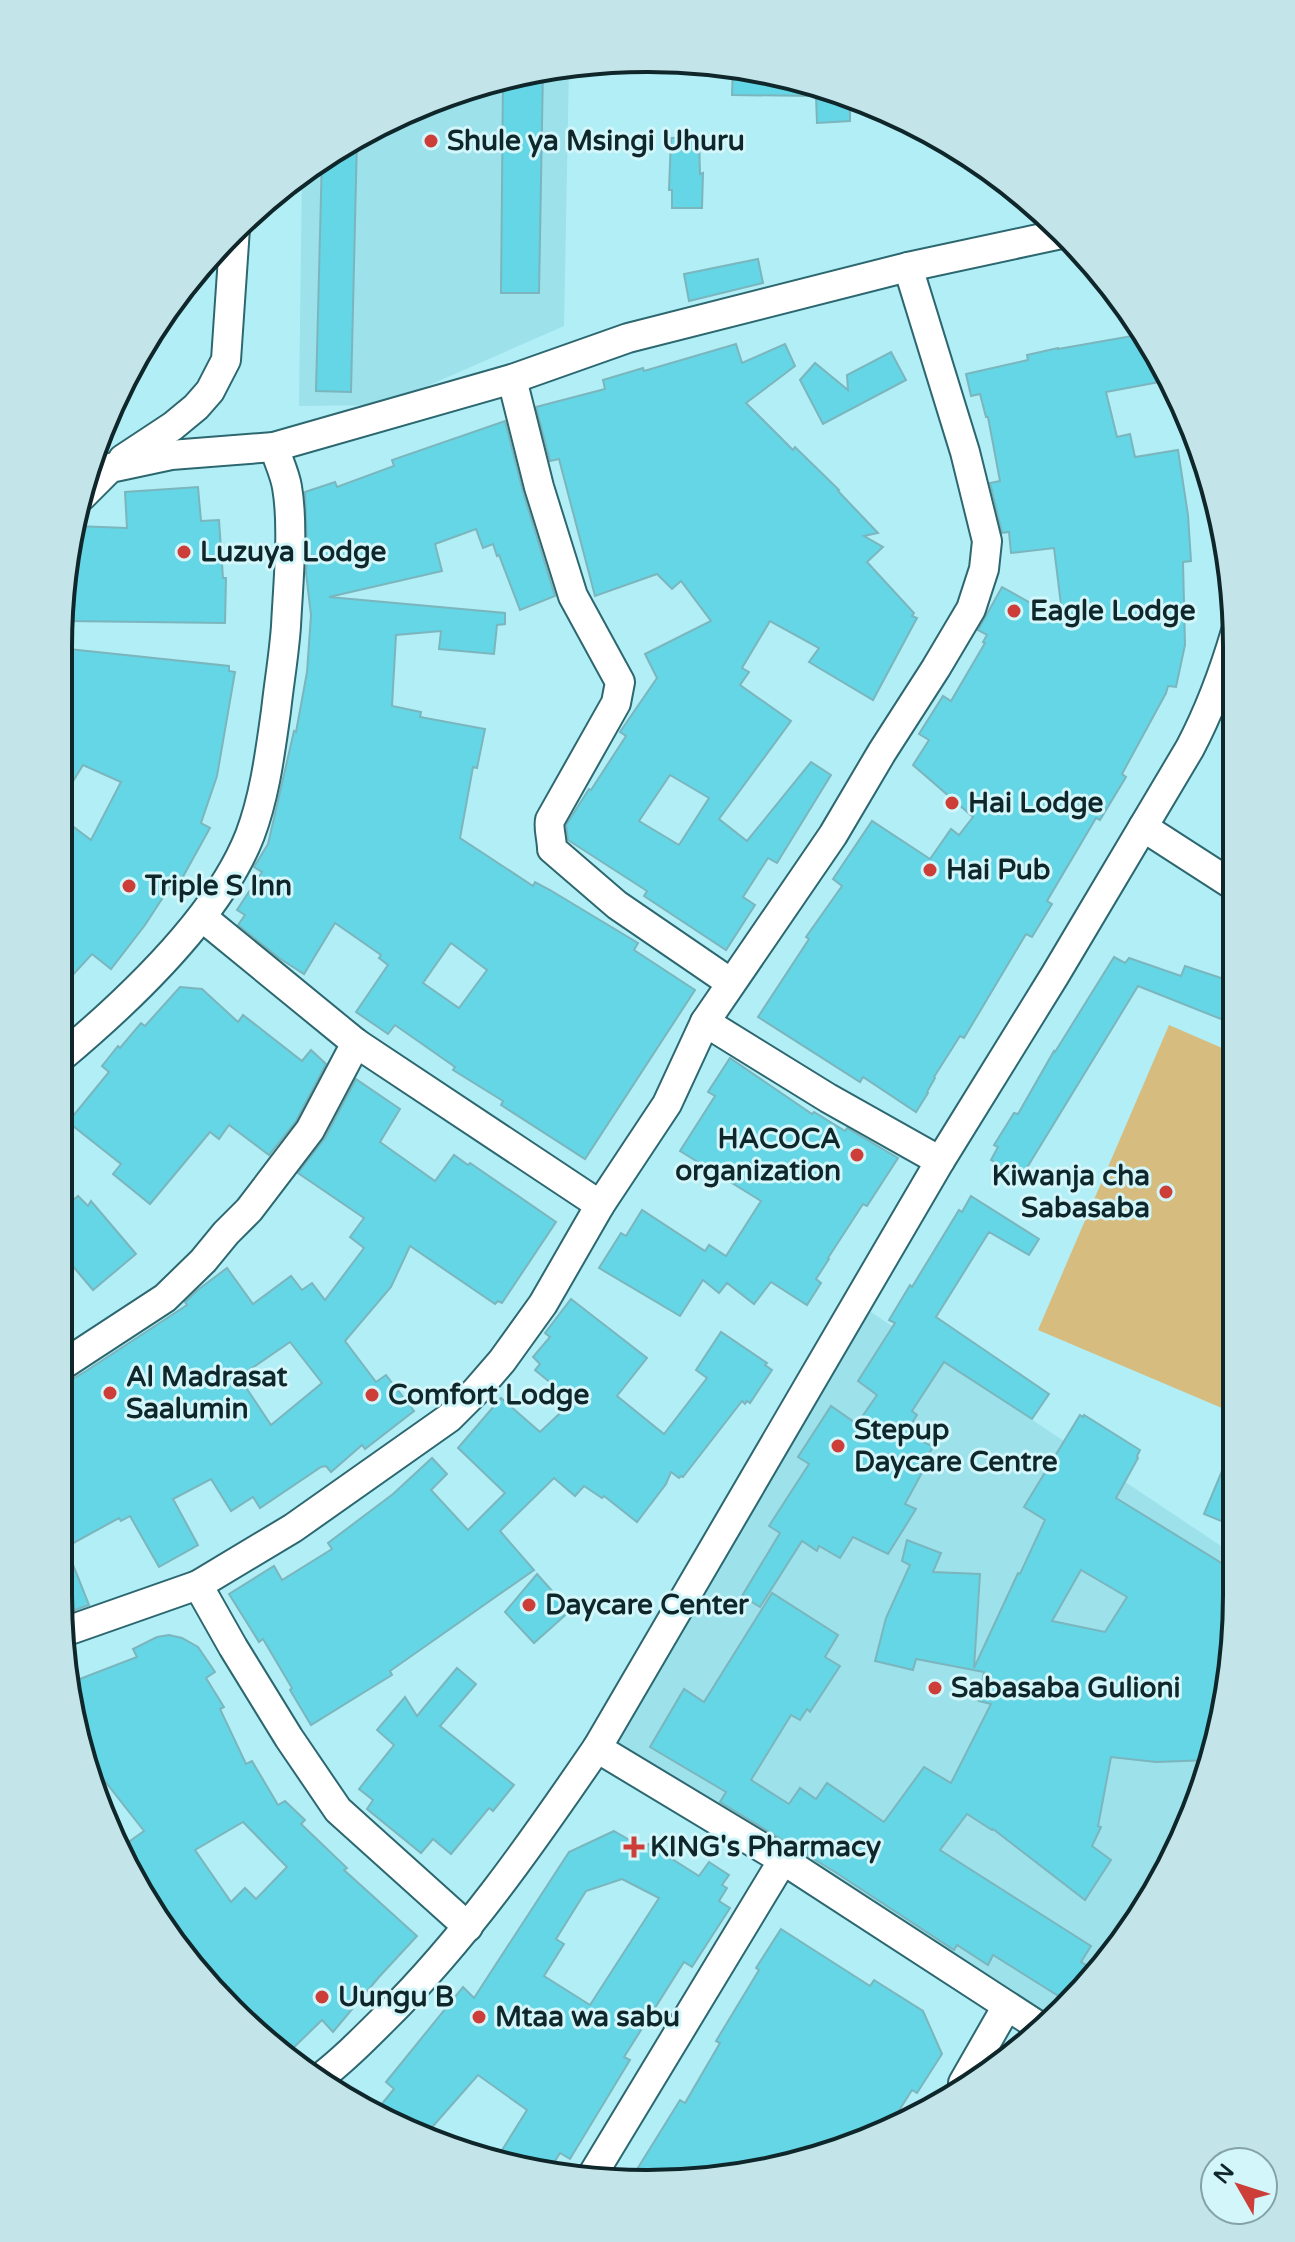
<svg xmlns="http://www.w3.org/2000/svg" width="1295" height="2242" font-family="'Varela Round',sans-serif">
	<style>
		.built { fill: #9de1eb }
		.green { fill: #d6bc7f }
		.building { fill: #65d6e5; stroke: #7bb5bd; stroke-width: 2; fill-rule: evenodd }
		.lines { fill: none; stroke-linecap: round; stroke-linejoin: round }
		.minor-casing { stroke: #2d676f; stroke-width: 32 }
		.minor { stroke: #fff; stroke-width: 28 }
		.poi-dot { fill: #cc3e37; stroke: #d3f6fb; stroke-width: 3 }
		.labels { text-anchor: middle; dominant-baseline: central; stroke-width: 6; stroke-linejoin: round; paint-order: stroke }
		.poi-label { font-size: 28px; font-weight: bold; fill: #0f272a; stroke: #d3f6fb; text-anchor: start }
		.rim { fill: none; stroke: #0f272a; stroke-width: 4 }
	</style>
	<rect width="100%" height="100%" fill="#b2eef6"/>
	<g class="built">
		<path d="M569,66L564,326L384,405L299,406L302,172L320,158L421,103L532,69Z"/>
		<path d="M868,1310L1236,1556V1634L1206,1784L1138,1922L1053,2018L614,1743Z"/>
	</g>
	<path class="green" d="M1169,1025L1236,1054V1414L1038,1330Z"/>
	<g class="building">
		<path d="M733,66L762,69L850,96V121L817,123L816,96L732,95Z"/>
		<path d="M543,68L539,293H501L503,78L532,69Z"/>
		<path d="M357,137L351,392L316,391L322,156Z"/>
		<path d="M699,137L700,174L703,173L702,208H672V190H669L671,138Z"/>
		<path d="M758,259L763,283L689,301L684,274Z"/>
		<path d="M1143,334L1158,352L1170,380L1106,392L1117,437L1130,434L1135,457L1178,450L1188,515L1191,561L1183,562L1185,645L1176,687L1168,686L1166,693L1122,774L1126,777L1100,820L1096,818L1047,901L1052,904L1032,937L1026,934L964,1038L960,1036L934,1077L935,1078L927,1092L928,1093L916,1112L863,1077L860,1082L758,1017L809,939L806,937L842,886L833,879L872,821L930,859L951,829L959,835L973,817L913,765L929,740L919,734L943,696L951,701L985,643L983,642L987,635L978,630L1002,587L1063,621L1054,548L1011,553L1009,532L1002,533L990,483L1000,481L988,417H986L980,394L971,396L966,374L1028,360L1027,355L1058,348V349Z"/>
		<path d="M736,344L742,363L785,344L795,366L746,403L793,450L795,447L839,490L838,491L878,533L864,536L883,547L867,562L914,613L912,616L917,618L873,700L809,662L819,648L770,621L742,668L749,672L740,685L791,721L719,819L747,841L811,762L831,775L777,863L768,858L743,897L755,905L726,950L644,896L647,891L568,840L566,825L589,789L591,790L626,736L620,732L657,678L645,654L711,621L681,581L672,589L657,574L595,596L559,459L550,461L536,407L605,389L603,380L643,368L644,371ZM670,775L709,798L679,845L639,821Z"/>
		<path d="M891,352L906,380L823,424L800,380L815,363L848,390L847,375Z"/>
		<path d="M505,421L523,492L555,596L520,610L499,555L497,556L493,544L483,548L476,529L435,544L442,571L329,597L505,613V624L497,625L494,654L439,649L441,631L396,635L392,706L421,712L420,717L485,729L477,768L473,767L460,838L533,886L535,882L550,890L638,943L634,950L695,990L585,1159L501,1105L503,1101L453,1070L455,1067L395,1025L388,1034L356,1012L388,965L379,958L381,955L335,923L304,974L279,958L238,925L245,915L237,910L262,872L254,867L268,844L294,731L296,732L307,672L311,615L306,573L307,558L311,556L307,543L305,492L335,482L337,487L394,466L392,460ZM451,943L487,970L459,1008L423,983Z"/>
		<path d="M198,487L201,521L219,520L223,578H226L225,623L66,621L76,575H68L76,526L127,528L125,492Z"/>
		<path d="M59,648L229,666V671L235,672L217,776L201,823L210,828L180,882L175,879L145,925L111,969L92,954L59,990V816L91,840L121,782L83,765L59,804Z"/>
		<path d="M1114,957L1125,963L1129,958L1181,976L1185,966L1236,983V1022L1222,1017L1221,1019L1138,986L1020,1179L991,1160L998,1147L994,1145L1014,1113L1018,1114L1054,1051L1055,1052Z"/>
		<path d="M180,987L202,989L238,1022L243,1015L302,1061L311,1050L326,1064L296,1121L269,1155L229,1125L219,1139L210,1132L150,1204L113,1174L121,1164L68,1122L109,1072L102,1066L118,1046L120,1048L141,1023L145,1026Z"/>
		<path d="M730,1058L812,1114L814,1112L845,1131L847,1128L898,1158L867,1206L863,1204L828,1258L829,1259L816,1279L821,1283L807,1305L771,1282L754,1304L727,1283L719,1293L703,1280L680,1316L599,1268L621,1233L626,1236L642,1210L705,1251L709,1245L726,1256L761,1201L680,1151L715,1096L708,1092Z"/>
		<path d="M356,1079L400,1109L380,1142L435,1181L454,1155L468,1165L470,1163L556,1222L502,1303L498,1301L495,1304L410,1246L391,1287L345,1341L376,1382L386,1375L414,1411L365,1449L362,1445L331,1472L326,1466L321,1467L260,1508L253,1497L231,1511L211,1479L173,1499L198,1545L159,1567L130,1516L121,1521L119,1518L66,1547L89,1605L61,1615L58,1594V1388L86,1371L187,1305L185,1302L199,1289L227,1268L253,1304L291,1276L302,1290L312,1283L325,1300L364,1248L350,1237L364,1218L298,1173L325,1138ZM290,1342L322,1383L271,1425L239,1377Z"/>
		<path d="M78,1196L88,1206L91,1201L136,1254L93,1290L65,1257L71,1251L58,1239V1214Z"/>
		<path d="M971,1196L1039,1239L1029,1255L989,1232L936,1317L1049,1394L1032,1419L944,1362L912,1411L917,1415L910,1426L918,1429L915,1437L933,1447L928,1455L931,1456L905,1504L916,1509L888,1554L853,1537L840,1558L819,1546L817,1551L802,1541L760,1607L742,1596L780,1533L769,1526L809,1464L798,1457L831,1406L857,1424L877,1395L858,1381L895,1323L889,1320L910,1285L912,1287L959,1210L962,1212Z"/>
		<path d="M571,1299L647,1358L617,1396L664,1434L707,1378L696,1370L721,1332L767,1363L765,1365L772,1370L750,1403L747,1401L745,1404L742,1401L683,1477L681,1476L679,1478L671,1472L666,1484L637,1522L604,1496L602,1498L584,1486L575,1496L554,1478L500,1531L534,1570L390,1671L392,1675L311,1725L290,1690L292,1688L263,1639L259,1642L229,1594L274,1566L282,1580L332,1549L328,1543L393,1494L432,1458L447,1474L431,1490L468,1530L505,1493L458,1448L501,1398L540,1432L573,1401L535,1370L540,1364L533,1357L550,1337L545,1333Z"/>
		<path d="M1080,1415L1083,1417L1084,1415L1140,1450L1137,1456L1138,1458L1116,1498L1236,1572V1634L1210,1760L1156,1762L1111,1757L1098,1826L1101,1827L1092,1846L1111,1860L1085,1900L993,1829L992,1830L967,1814L940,1850L1091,1946L1081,1962L1095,1970L1068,2002L993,1955L988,1965L957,1945L954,1950L835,1872L720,1802L726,1792L650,1747L684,1689L704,1702L772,1593L838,1635L825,1657L840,1666L810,1712L807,1709L800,1720L791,1715L751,1780L789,1804L800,1788L816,1799L827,1783L884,1822L924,1767L951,1783L991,1704L979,1701L984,1672L916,1659L913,1670L875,1661L886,1618L910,1565L902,1561L907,1540L941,1553L933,1572L980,1574L974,1668L1018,1573L1020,1574L1045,1520L1024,1507ZM1081,1570L1127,1597L1105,1632L1052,1621Z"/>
		<path d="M1235,1440H1236V1527L1204,1514Z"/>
		<path d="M537,1574L570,1611L534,1643L505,1612Z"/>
		<path d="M169,1635L182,1638L198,1647L215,1672L206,1678L224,1707L220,1709L246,1764L252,1761L278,1805L285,1801L305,1820L301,1824L347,1868L344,1870L417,1936L379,1977L333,2032L322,2020L287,2054L227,1997L232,1993L171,1937L123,1846L144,1831L97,1771L88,1775L72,1682L137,1657L133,1649L157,1637ZM243,1822L287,1867L256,1899L245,1888L231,1902L195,1850Z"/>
		<path d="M457,1668L476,1684L440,1726L514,1785L493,1811L489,1808L451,1854L433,1839L421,1853L367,1809L373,1800L359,1789L394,1745L377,1730L405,1697L417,1716Z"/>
		<path d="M614,1831L645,1849L648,1844L699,1876L709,1862L729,1875L722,1885L727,1888L719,1901L730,1908L692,1967L684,1962L624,2057L630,2060L570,2159L560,2153L550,2169L494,2163L527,2110L478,2075L427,2133L377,2110L394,2089L386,2082L463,1987L474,1998L569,1852ZM622,1879L659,1898L590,2005L544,1976L564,1944L556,1939L586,1891Z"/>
		<path d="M781,1929L870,1986L874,1980L923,2011L942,2054L917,2093L912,2090L886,2131L873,2139L686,2183L648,2179L636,2171L680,2100L685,2103L720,2043L716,2041L759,1970L756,1968Z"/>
	</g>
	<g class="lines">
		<defs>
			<g id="minor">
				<path d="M512,379L539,487L573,596L620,682L616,703L550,820C548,827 552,839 552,849L617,905L731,983"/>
				<path d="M123,459L173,426L196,407L210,391L226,360L235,228"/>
				<path d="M82,496L110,468L171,455L274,447L512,379L628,338L908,267L1066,233"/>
				<path d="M1143,827L1236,887"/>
				<path d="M202,917L356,1043L600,1205"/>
				<path d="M705,1022L828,1098L940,1161"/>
				<path d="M59,1059C126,1003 218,917 250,835C265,795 270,753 276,711C279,683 284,655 286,626C288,585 294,527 287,487C285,474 278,460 274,447"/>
				<path d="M58,1368L165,1298L203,1261L226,1233L249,1210L310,1130L356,1043"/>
				<path d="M198,1585L233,1647L289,1738L338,1810L468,1927"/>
				<path d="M64,1632L198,1585L293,1528L449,1418L476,1391L502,1361L543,1304L600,1205L667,1104L705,1022L833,835L882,752L936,668L971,609L984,569L987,541L965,452L908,267"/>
				<path d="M597,1748L783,1860L1043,2029"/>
				<path d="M316,2081C341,2062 362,2041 384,2019C466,1938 532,1843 597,1748L940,1161L1055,975L1190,748C1210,710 1224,672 1236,631"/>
				<path d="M963,2083L1007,2006"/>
				<path d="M593,2174L783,1860"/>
			</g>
		</defs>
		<use href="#minor" class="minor-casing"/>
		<use href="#minor" class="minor"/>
	</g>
	<g class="poi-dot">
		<circle cx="431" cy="141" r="8"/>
		<circle cx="184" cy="552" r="8"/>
		<circle cx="1014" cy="611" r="8"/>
		<circle cx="952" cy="803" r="8"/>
		<circle cx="930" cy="870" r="8"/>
		<circle cx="129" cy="886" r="8"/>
		<circle cx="857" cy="1155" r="8"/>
		<circle cx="1166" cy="1192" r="8"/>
		<circle cx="110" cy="1393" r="8"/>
		<circle cx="372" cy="1395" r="8"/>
		<circle cx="838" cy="1446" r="8"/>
		<circle cx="529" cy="1605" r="8"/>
		<circle cx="935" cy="1688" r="8"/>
		<path d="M630 1835h8v8h8v8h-8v8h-8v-8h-8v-8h8z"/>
		<circle cx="322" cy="1997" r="8"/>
		<circle cx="479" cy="2017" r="8"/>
	</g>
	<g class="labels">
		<g class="poi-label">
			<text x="447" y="141">Shule ya Msingi Uhuru</text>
			<text x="200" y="552">Luzuya Lodge</text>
			<text x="1030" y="611">Eagle Lodge</text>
			<text x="968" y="803">Hai Lodge</text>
			<text x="946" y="870">Hai Pub</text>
			<text x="145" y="886">Triple S Inn</text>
			<text x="841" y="1139" text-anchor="end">HACOCA<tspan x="841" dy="32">organization</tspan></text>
			<text x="1150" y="1176" text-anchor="end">Kiwanja cha<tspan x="1150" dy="32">Sabasaba</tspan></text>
			<text x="126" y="1377">Al Madrasat<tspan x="126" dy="32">Saalumin</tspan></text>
			<text x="388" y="1395">Comfort Lodge</text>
			<text x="854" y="1430">Stepup<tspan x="854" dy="32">Daycare Centre</tspan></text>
			<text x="545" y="1605">Daycare Center</text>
			<text x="951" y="1688">Sabasaba Gulioni</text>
			<text x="650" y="1847">KING's Pharmacy</text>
			<text x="338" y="1997">Uungu B</text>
			<text x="495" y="2017">Mtaa wa sabu</text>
		</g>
	</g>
	<path d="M0 0H1295V2242H0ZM647 72H648A575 575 0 0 1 1223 647V1595A575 575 0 0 1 648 2170H647A575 575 0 0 1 72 1595V647A575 575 0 0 1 647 72Z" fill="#c3e5ea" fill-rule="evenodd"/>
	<path class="rim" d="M647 72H648A575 575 0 0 1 1223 647V1595A575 575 0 0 1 648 2170H647A575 575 0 0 1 72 1595V647A575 575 0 0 1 647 72Z"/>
	<g transform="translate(1239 2186) rotate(309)"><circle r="38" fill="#d3f6fb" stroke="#85a3a7" stroke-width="2"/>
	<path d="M0-6L14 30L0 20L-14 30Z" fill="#cc3e37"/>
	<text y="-12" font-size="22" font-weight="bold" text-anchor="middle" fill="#0f272a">N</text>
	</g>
</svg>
